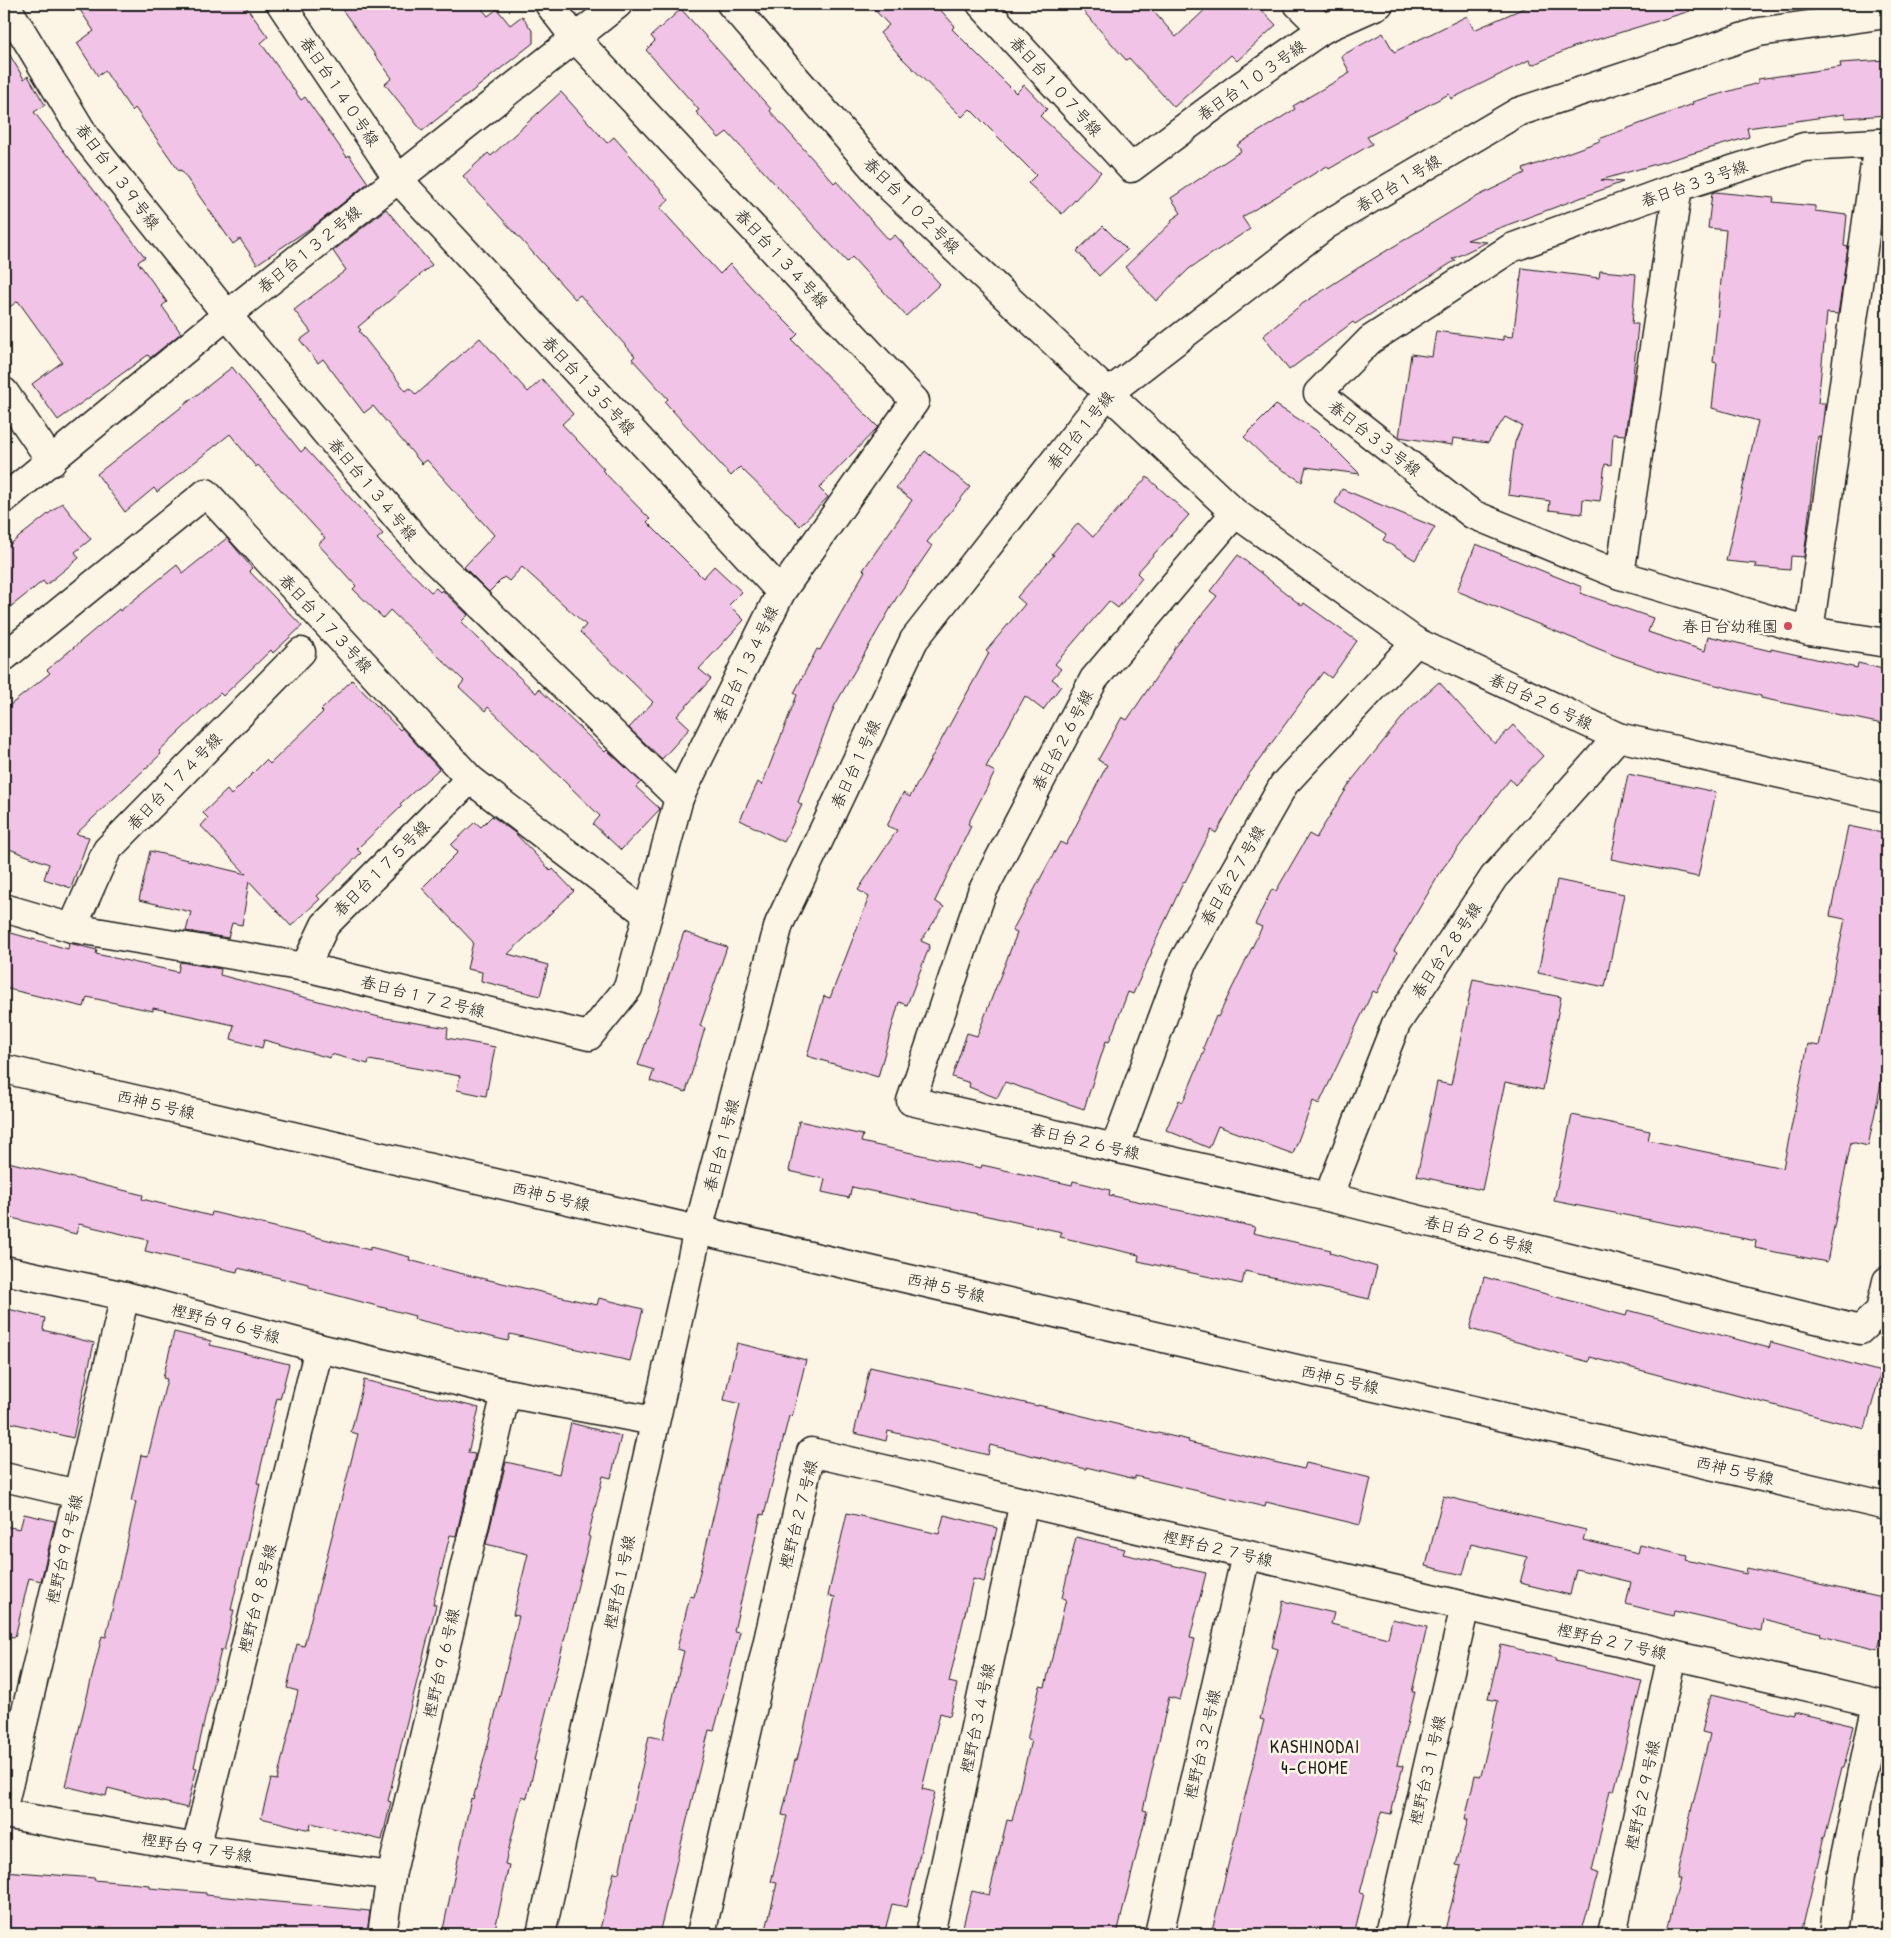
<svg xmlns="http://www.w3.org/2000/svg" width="1891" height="1938" font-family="'Patrick Hand','Klee One',sans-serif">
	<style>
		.building { fill: #f1c3e6; stroke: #1c1c1c }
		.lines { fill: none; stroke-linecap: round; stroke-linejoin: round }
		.minor-casing { stroke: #1c1c1c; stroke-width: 31 }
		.minor { stroke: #fcf5e5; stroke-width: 28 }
		.poi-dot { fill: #d1495b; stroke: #fcf5e5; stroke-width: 2 }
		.labels { text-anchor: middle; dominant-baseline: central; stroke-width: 5; stroke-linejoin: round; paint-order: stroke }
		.street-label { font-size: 16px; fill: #1c1c1c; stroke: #fcf5e5 }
		.poi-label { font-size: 16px; fill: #1c1c1c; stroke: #fcf5e5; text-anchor: end }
		.neighbourhood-label { font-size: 18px; letter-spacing: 1px; fill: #1c1c1c; stroke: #fcf5e5 }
	</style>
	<rect width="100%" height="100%" fill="#fcf5e5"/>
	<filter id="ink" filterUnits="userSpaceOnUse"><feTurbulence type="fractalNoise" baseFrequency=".02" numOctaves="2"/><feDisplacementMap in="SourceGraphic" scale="10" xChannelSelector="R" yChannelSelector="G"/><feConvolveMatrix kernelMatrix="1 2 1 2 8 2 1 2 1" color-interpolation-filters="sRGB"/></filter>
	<g filter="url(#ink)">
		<g class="building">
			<path d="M76,4H244L268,37L261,43L301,100L305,97L347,157L349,155L368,183L315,225L257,264L240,239L233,244L181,170L179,171L135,108L132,111L105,71L98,76L77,43L94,31Z"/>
			<path d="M338,4H478L488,16L497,9L510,25L522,16L533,32V43L422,131L385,84L392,78Z"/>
			<path d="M869,4H935L955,26L952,29L1016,93L1024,85L1047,109L1040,116L1101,172L1062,214L1028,183L1036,175L970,109L962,117L901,57L880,33L889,25Z"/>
			<path d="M1077,4H1147L1176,37L1211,4H1256L1276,25L1237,61L1231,55L1174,107L1129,58L1126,60Z"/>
			<path d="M1533,4H1689L1690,11L1576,46L1532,65L1529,60L1451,99L1449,94L1367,137L1372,144L1329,169L1327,166L1242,217L1250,229L1190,268L1156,301L1125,267L1172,222L1171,220L1181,213L1171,198L1241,151L1237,145L1295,109L1293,106L1350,73L1341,56L1383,33L1394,52L1467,16L1474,30Z"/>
			<path d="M681,9L771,109L770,111L834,183L836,181L889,240L895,235L940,284L906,316L852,257L847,262L727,132L719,138L696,112L699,110L646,50L655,41L651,36Z"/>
			<path d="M4,45L24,79L28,76L45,105L34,112L145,257L138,262L167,302L162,306L181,333L150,358L148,355L58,420L32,384L62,362L18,301L4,311Z"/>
			<path d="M1887,60V115L1845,118V114L1747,128L1749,137L1601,180L1623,182L1467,240L1487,242L1452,259L1456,260L1355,324L1353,322L1289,370L1263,336L1302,304L1358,268L1472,199L1525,173L1523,169L1600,141L1599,139L1693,104L1692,102L1758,83V79L1841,67L1840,63Z"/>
			<path d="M561,92L607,143L614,137L636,162L669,200L660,208L720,274L730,264L774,312L775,311L798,334L792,340L878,427L819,488L828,497L800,526L740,467L731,476L665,402L668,399L632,359L635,356L580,295L575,299L463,176L488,153L491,156Z"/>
			<path d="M1715,192L1774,198L1773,202L1815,206V211L1847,215L1844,246L1848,247L1838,314L1827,313L1818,403H1825L1821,437L1818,436L1804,557L1791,556L1790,570L1755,567L1756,564L1726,561L1758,421L1712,408L1717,363L1713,362L1726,230L1708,228L1712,193Z"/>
			<path d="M386,209L432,265L358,327L361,330L359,331L406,391L410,388L416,395L480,338L528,392L542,379L573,414L562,424L604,469L602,470L650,519L647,522L703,578L714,566L742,592L729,605L744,620L699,669L711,679L677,716L690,728L662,759L629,728L653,702L580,632L586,625L522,567L509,581L504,577L489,592L464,567L494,535L427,460L422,464L373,406L364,413L323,359L318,363L300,340L311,332L294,310L346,270L333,251Z"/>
			<path d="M1103,226L1127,250L1099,276L1077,251Z"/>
			<path d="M1522,268L1599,278L1600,271L1636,274L1632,324H1638L1632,387L1625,435L1613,434L1611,465L1605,464L1600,501L1583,499L1582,514L1549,510L1550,501L1508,495L1515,442L1522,426L1505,417L1488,443L1453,438L1452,445L1399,437L1411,354L1432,357L1436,331L1503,340V336L1513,337Z"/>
			<path d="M232,367L301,452L305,448L383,534L377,539L431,592L436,588L440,592L442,590L468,615L461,622L536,693L539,689L605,752L607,750L641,782L636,787L660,809L621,850L593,824L600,816L488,707L485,711L459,687L464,681L390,610L383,618L353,589L356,586L318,544L325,538L258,465L256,467L230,434L157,492L154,488L125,512L97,474Z"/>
			<path d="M1276,405L1316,430L1360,474L1306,467L1302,482L1269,461L1244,437Z"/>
			<path d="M925,451L970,487L927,542L932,546L897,597L835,705L798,802L802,805L784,842L740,820L758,782L762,785L797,695L794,693L817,649L820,650L865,571L863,570L912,500L896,488Z"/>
			<path d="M1147,477L1189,515L1137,573L1142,578L1118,608L1109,601L1055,664L1061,669L1052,679L1061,686L1043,710L1025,696L986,767L995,772L968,824L971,826L935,901L944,907L921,941L930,945L907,1005L899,1002L878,1077L807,1056L824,996L830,998L869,897L858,890L897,830L887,826L903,793L910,797L989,653L986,651L1025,604L1017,597L1054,555L1052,554L1078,523L1093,537Z"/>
			<path d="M1342,489L1435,527L1415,560L1383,540L1386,535L1335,503Z"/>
			<path d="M62,503L91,539L75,552L79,558L46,585L43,581L4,612V549Z"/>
			<path d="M227,538L252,568L249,571L302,626L273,653L271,650L223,696L220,693L159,751L161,754L76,834L89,837L71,888L44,879L49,864L4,847V710L50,673L47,670L119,609L120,611L177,565L183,573Z"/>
			<path d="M1476,544L1582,587L1580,593L1653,618L1648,632L1705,651L1708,636L1771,651V649L1857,668L1858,663L1887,670V725L1761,698V696L1663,672L1616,656L1457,591Z"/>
			<path d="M1238,555L1302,606L1304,603L1357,641L1331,678L1323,672L1247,777L1216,833L1211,830L1185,882L1184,881L1151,951L1152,952L1133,994L1128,992L1109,1042L1106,1041L1084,1109L1005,1082L997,1098L969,1087L970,1083L952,1077L967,1033L977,1036L1017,933L1012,931L1060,842L1066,845L1107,765L1098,760L1122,717L1127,720L1174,651L1173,650L1217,596L1210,591Z"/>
			<path d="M352,680L400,730L402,728L439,769L400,804L402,806L357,849L361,853L317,896L320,899L291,926L249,881L242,925L232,923L228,938L186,931L191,912L139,900L150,851L246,874L201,826L208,818L203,813L227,790L231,795L266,760L270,764L323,712L321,710Z"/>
			<path d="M1439,682L1495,744L1513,725L1543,756L1515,785L1510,779L1443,868L1394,951L1397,953L1377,993L1373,991L1319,1104L1313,1101L1293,1154L1218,1126L1209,1148L1166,1130L1179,1100L1183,1102L1205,1049L1203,1048L1216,1016L1218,1017L1262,927L1255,924L1272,889L1276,891L1309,834L1316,838L1352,780L1410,708Z"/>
			<path d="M1628,774L1716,792L1698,877L1611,859Z"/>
			<path d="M492,816L515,833L551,871L553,869L574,891L508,954L548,965L540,996L481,981L482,972L467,969L473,942L422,888L458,852L451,845L475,822L481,827Z"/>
			<path d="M1848,826L1887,834V1055L1868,1146L1851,1142L1827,1262L1755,1248L1756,1241L1554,1201L1572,1115L1650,1131L1648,1140L1783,1168L1808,1044L1819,1046L1845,919L1830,916Z"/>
			<path d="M1557,880L1624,894L1605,987L1538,973Z"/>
			<path d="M4,931L68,949L69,943L97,950L96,954L178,972L180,962L221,969L220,975L379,1017L448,1028L447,1038L495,1047L486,1096L457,1090L460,1076L369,1060L368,1064L331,1054L330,1058L264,1040L262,1048L231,1039L234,1025L153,1008V1011L87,997L84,1007L4,988Z"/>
			<path d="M684,932L727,947L700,1026L705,1028L686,1092L650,1081L654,1070L638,1065Z"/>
			<path d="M1473,979L1561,997L1543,1090L1505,1082L1482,1190L1417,1176L1437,1082L1451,1085Z"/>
			<path d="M799,1121L863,1135L861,1142L981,1168L982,1165L1072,1185L1073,1181L1110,1190L1109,1195L1255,1227L1253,1233L1331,1250L1330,1253L1377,1267L1369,1299L1245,1271L1242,1284L1138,1261L1139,1255L1060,1237L1062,1232L852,1187L849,1198L822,1192L825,1179L789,1171Z"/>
			<path d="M4,1161L143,1195L142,1199L211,1216L212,1212L370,1250V1247L410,1257L409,1260L459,1273L597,1305L599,1298L643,1309L630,1361L510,1334L508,1341L414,1319L415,1316L309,1288V1285L238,1268L237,1272L145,1251L148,1240L79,1224L76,1234L4,1216Z"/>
			<path d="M1484,1277L1626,1316L1628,1310L1769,1348L1771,1342L1881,1372L1865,1429L1590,1357L1589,1362L1470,1329Z"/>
			<path d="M4,1308L45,1318L43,1330L94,1343L73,1438L4,1421Z"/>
			<path d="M174,1332L211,1341L210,1345L289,1364L280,1399L277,1398L257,1483L260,1484L231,1610H234L224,1651L221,1650L205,1718L194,1767L197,1768L187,1808L108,1788L106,1796L65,1786L102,1636L106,1637L136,1502L131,1501L141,1455L148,1456L167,1379L163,1378Z"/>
			<path d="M737,1343L806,1360L792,1417L789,1416L764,1515L761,1514L734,1631L740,1632L732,1663L714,1731L709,1730L659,1934H622L600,1929L614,1872L619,1873L649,1736L663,1739L684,1651L677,1649L690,1596L694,1597L740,1404L724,1400Z"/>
			<path d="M870,1367L1038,1406V1405L1157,1434L1158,1433L1189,1440L1188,1442L1304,1469L1306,1463L1371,1478L1360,1525L1266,1502L1265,1507L1135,1476V1479L1086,1467V1469L990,1445L988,1455L888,1431L886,1441L854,1433Z"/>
			<path d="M364,1380L479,1408L468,1453L475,1454L456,1536L450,1535L433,1604L436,1605L402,1741L388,1801L391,1802L382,1840L311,1823L310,1830L261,1818L271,1779L277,1780L298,1691L287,1688L297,1644L304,1646L358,1434L351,1432Z"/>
			<path d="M571,1423L621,1436L611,1478L603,1476L588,1536L590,1537L534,1760L536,1761L527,1798L522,1796L505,1864L509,1865L494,1934H442L471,1798L473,1799L487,1748L519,1616L513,1615L528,1554L486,1544L506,1462L559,1474Z"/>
			<path d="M1443,1496L1586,1530L1583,1540L1638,1553L1640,1545L1687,1556L1686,1560L1746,1574L1747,1568L1887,1599V1612L1878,1650L1820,1636L1821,1633L1763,1619L1761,1631L1674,1611L1673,1616L1626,1604L1631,1582L1576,1569L1570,1595L1520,1583L1527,1557L1471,1544L1463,1575L1426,1566Z"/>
			<path d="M847,1513L939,1534L944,1515L997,1528L984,1582L973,1579L949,1682L957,1684L950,1716L940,1713L922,1789L935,1792L907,1907L892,1904L884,1934H765L777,1883L771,1882L787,1816L782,1815L795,1760H797L835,1597L828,1596Z"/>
			<path d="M24,1514L55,1521L41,1581L29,1578L15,1637L4,1636V1526L20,1529Z"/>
			<path d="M1076,1537L1125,1549L1123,1554L1206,1573L1190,1638L1195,1639L1180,1700L1169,1697L1143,1810L1147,1811L1117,1934H961L972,1891L989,1895L1007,1820L1012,1821L1031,1740H1027L1040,1686L1045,1687L1066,1599L1062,1598Z"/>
			<path d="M1283,1601L1334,1613L1331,1624L1388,1638L1392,1619L1427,1627L1412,1692H1415L1397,1765L1403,1766L1391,1814L1381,1812L1360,1893L1364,1894L1354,1934H1211L1264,1720L1260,1719L1278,1649L1272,1647Z"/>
			<path d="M1501,1645L1556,1658L1555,1661L1642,1681L1614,1791L1610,1790L1592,1871L1598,1873L1581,1934H1444L1461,1866L1456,1865L1468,1819H1465L1475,1775L1481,1776L1498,1701L1488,1699Z"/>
			<path d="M1711,1695L1793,1715L1794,1712L1854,1726L1844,1767H1842L1825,1837H1824L1801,1934H1666L1680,1879H1677L1692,1807L1710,1734L1702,1732Z"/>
			<path d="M4,1871L95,1878L94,1880L150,1885V1888L206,1893V1895L370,1911L367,1934H4Z"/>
		</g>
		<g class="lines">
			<defs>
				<g id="minor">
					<path d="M5,4L86,138L227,315L426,552L679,798L781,592L915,401L575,38L549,4"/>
					<path d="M281,4L398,179L781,592"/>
					<path d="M731,4L892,189L1235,513L1416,642L1618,737L1887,798"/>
					<path d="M981,4L1131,168L1238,88L1323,29L1379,4"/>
					<path d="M1298,4L1323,29"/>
					<path d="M1887,144L1878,143L1804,147L1678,187L1511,248L1370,340L1318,393L1472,514L1620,575L1809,631L1887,643"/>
					<path d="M4,392L52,462"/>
					<path d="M4,499L227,315L618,4"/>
					<path d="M1235,513L1094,679L982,892L911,1101L1328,1197L1860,1330L1880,1311L1887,1281"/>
					<path d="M1620,575L1678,187"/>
					<path d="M1809,631L1878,143"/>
					<path d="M4,657L206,493L470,779L648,915"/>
					<path d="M4,908L72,928L305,967L589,1036L628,988L679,798"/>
					<path d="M72,928L107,850L301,652"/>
					<path d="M305,967L325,925L470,779"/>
					<path d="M4,1069L1887,1506"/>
					<path d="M1115,1148L1184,960L1284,784L1416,642"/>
					<path d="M1328,1197L1396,1024L1494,877L1618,737"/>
					<path d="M4,1270L125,1296L319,1348L506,1393L654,1421"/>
					<path d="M4,1477L77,1494"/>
					<path d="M4,1803L125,1296"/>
					<path d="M4,1814L196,1848L391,1876"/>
					<path d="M196,1848L319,1348"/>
					<path d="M382,1934L391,1876L506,1393"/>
					<path d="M541,1934L698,1230L779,924L914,640L1107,394L1326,225L1518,112L1759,32L1887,14"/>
					<path d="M701,1934L811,1452L1877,1703L1842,1872L1834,1934"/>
					<path d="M930,1934L1024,1502"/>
					<path d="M1159,1934L1246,1555"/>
					<path d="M1389,1934L1465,1606"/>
					<path d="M1612,1934L1672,1655"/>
				</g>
			</defs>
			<use href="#minor" class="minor-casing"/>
			<use href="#minor" class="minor"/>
		</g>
	</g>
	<circle class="poi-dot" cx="1788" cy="626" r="5"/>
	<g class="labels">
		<g class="street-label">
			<text transform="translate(1251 80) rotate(-35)">春日台１０３号線</text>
			<text transform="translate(1056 86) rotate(48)">春日台１０７号線</text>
			<text transform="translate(340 91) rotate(56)">春日台１４０号線</text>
			<text transform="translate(118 176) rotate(53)">春日台１３９号線</text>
			<text transform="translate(1398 183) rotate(-31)">春日台１号線</text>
			<text transform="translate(1694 183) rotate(-19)">春日台３３号線</text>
			<text transform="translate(912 205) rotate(45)">春日台１０２号線</text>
			<text transform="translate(309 249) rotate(-39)">春日台１３２号線</text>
			<text transform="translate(782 258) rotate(47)">春日台１３４号線</text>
			<text transform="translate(589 385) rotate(47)">春日台１３５号線</text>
			<text transform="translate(1080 430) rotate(-51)">春日台１号線</text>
			<text transform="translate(1375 438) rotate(38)">春日台３３号線</text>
			<text transform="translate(373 489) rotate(50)">春日台１３４号線</text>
			<text transform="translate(326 623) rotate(47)">春日台１７３号線</text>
			<text transform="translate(745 664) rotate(-64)">春日台１３４号線</text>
			<text transform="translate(1541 701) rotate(25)">春日台２６号線</text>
			<text transform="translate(1062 740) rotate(-62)">春日台２６号線</text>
			<text transform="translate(855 764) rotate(-65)">春日台１号線</text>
			<text transform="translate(174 781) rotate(-46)">春日台１７４号線</text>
			<text transform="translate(381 868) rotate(-45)">春日台１７５号線</text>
			<text transform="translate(1232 875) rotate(-60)">春日台２７号線</text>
			<text transform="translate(1446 950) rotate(-56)">春日台２８号線</text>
			<text transform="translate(423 996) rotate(14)">春日台１７２号線</text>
			<text transform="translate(156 1104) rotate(13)">西神５号線</text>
			<text transform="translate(1085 1141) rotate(13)">春日台２６号線</text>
			<text transform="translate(721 1145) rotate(-75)">春日台１号線</text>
			<text transform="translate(551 1196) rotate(13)">西神５号線</text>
			<text transform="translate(1479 1234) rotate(14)">春日台２６号線</text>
			<text transform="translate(946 1287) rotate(13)">西神５号線</text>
			<text transform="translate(226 1323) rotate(15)">樫野台９６号線</text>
			<text transform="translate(1340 1379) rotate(13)">西神５号線</text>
			<text transform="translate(1735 1470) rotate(13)">西神５号線</text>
			<text transform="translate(798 1514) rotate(-76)">樫野台２７号線</text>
			<text transform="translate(1218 1548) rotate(13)">樫野台２７号線</text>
			<text transform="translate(64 1549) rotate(-77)">樫野台９９号線</text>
			<text transform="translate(619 1582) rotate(-78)">樫野台１号線</text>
			<text transform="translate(257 1598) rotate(-76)">樫野台９８号線</text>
			<text transform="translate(1612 1641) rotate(13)">樫野台２７号線</text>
			<text transform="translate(441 1663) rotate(-77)">樫野台９６号線</text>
			<text transform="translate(977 1718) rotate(-78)">樫野台３４号線</text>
			<text transform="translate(1202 1744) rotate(-77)">樫野台３２号線</text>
			<text transform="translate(1427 1770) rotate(-77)">樫野台３１号線</text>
			<text transform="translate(1642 1795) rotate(-78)">樫野台２９号線</text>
			<text transform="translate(197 1847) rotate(9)">樫野台９７号線</text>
		</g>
		<g class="poi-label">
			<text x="1778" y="626">春日台幼稚園</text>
		</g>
		<g class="neighbourhood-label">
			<text x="1315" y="1746">KASHINODAI<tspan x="1315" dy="21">4-CHOME</tspan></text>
		</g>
	</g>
	<rect width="1891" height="1938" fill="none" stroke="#fcf5e5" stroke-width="20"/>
	<rect x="10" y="10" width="1871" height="1918" fill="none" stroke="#1c1c1c" stroke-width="2" filter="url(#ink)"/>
</svg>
